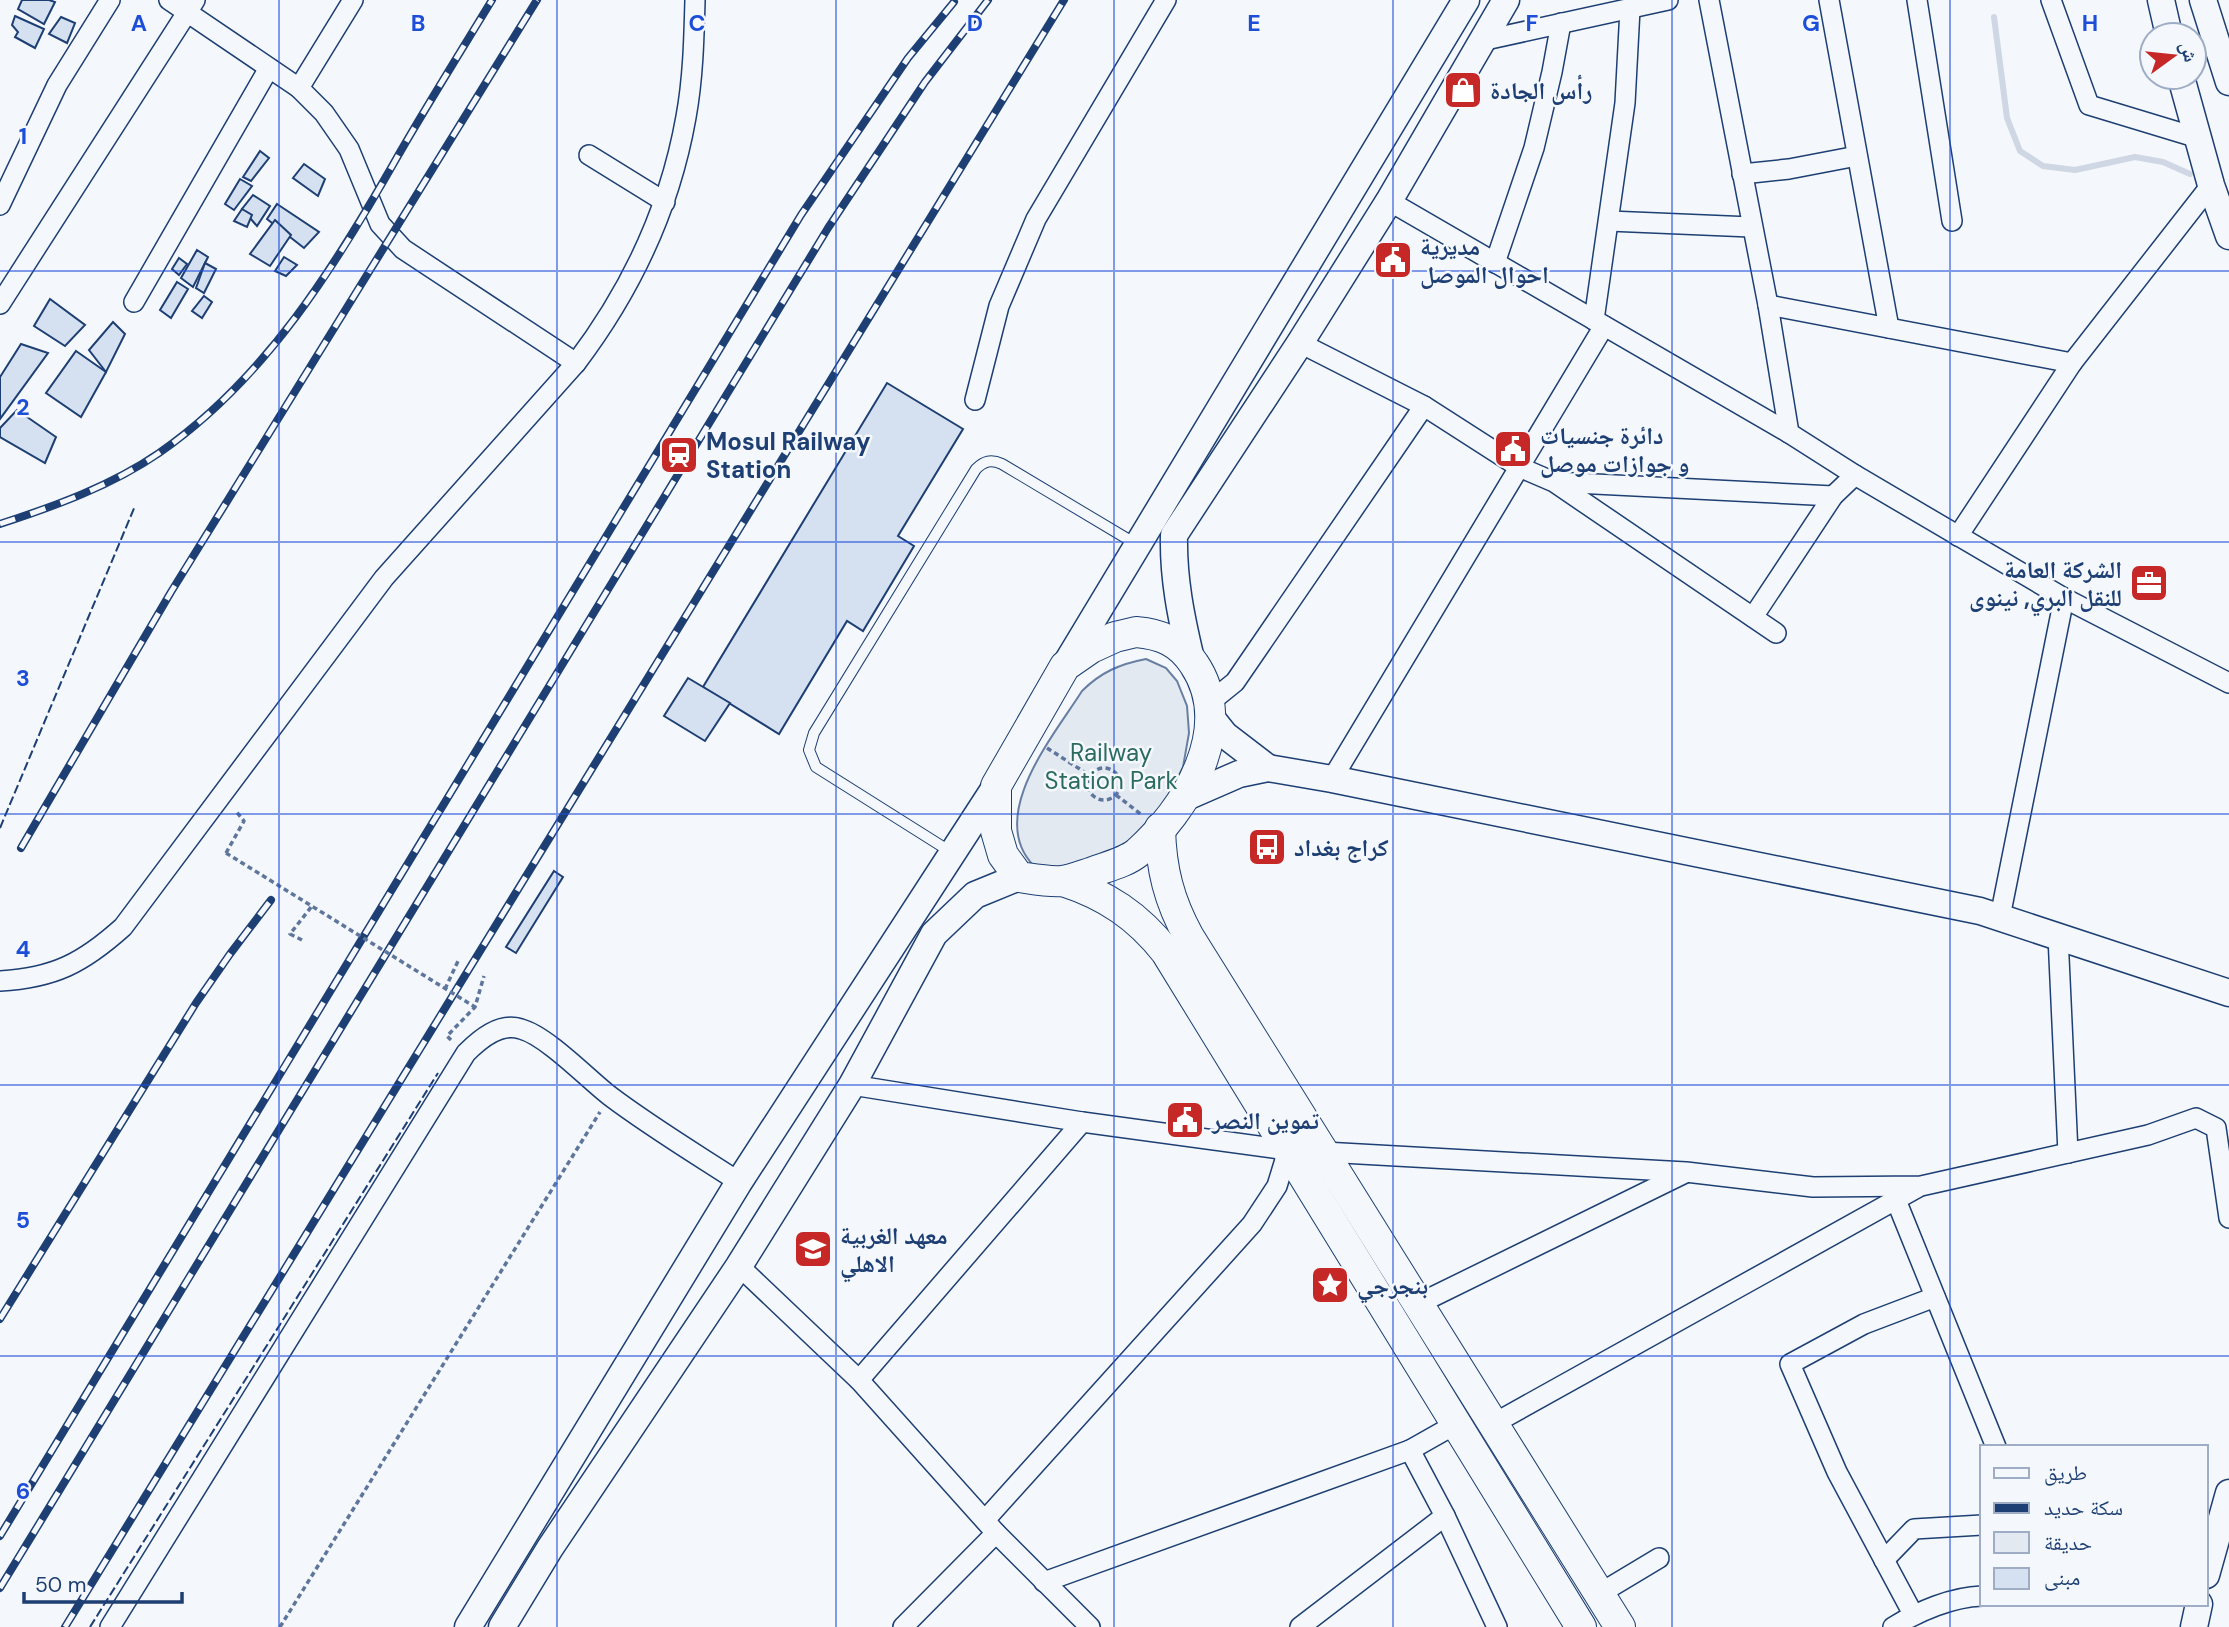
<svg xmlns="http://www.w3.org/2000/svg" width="2229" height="1627" font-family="'DM Sans','Noto Naskh Arabic',sans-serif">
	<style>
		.green { fill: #e3e9f0; stroke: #687fa3; stroke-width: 2 }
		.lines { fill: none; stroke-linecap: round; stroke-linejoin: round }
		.stream { stroke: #cfd7e4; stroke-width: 6 }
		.building { fill: #d5e0f0; stroke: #1d3f73; stroke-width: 2 }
		.service-casing { stroke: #1d3f73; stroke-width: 12 }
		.minor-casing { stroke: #1d3f73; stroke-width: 22 }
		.secondary-casing { stroke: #1d3f73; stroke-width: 29 }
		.primary-casing { stroke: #1d3f73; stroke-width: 32 }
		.path { stroke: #5e769c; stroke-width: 3.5; stroke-dasharray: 5 3.5; stroke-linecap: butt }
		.service { stroke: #f4f7fb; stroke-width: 10 }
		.minor { stroke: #f4f7fb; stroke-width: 19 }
		.secondary { stroke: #f4f7fb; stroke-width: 26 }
		.primary { stroke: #f4f7fb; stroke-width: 30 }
		.rail-casing { stroke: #1d3f73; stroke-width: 8 }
		.rail { stroke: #f4f7fb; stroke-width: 5; stroke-dasharray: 16; stroke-linecap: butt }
		.path-bridge { stroke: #5e769c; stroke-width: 3.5; stroke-dasharray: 5 3.5; stroke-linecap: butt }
		.fence { stroke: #1d3f73; stroke-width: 2; stroke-dasharray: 9 3.5; stroke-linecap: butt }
		.grid { fill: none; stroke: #1d4ed8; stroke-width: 2; stroke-opacity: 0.55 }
		.labels { text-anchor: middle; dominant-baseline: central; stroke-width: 5; stroke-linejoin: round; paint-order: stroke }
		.poi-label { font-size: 24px; font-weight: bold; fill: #1d3f73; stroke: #f4f7fb; text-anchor: start }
		.park-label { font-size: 24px; fill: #2c6c60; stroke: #f4f7fb }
		.grid-label { font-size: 23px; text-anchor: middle; font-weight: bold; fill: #1d4ed8; stroke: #f4f7fb; stroke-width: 5; stroke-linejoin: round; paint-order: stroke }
	</style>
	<rect width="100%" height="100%" fill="#f4f7fb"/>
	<path class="green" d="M1146,659L1166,668L1177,681L1187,706L1189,733L1183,767L1166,802L1123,847L1067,868L1034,866C985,816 1055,734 1082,691C1101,672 1120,664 1146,659Z"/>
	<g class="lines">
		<path class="stream" d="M1994,17L2007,118L2020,151L2043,166L2075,170L2135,157L2163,162L2190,174"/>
	</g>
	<g class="building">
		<path d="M22,0H49L55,2L44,24L18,9Z"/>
		<path d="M15,16L44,29L35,48L15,37L18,32L12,25Z"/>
		<path d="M61,17L75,23L67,43L49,34Z"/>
		<path d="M260,151L269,158L251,181L243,177Z"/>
		<path d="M304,164L325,179L318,196L293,178Z"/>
		<path d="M240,179L252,186L234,210L225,204Z"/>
		<path d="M253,195L270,206L257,226L242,209Z"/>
		<path d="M277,204L319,232L304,248L267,219Z"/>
		<path d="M242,209L252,215L247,227L234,221Z"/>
		<path d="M275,220L291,235L270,266L250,254Z"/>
		<path d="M197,250L208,257L193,287L181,278Z"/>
		<path d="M284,257L297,265L286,276L275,271Z"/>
		<path d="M179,258L187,264L179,275L172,269Z"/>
		<path d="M205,263L216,269L204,293L196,288Z"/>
		<path d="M177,282L188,289L171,318L160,310Z"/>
		<path d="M204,296L212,302L202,318L192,311Z"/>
		<path d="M50,299L85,325L65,346L34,326Z"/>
		<path d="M113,322L125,334L106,372L89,350Z"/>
		<path d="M21,344L48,353L0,419V377Z"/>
		<path d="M76,351L106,372L81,417L46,393Z"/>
		<path d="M887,383L963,429L898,536L914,546L863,631L847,621L779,734L703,687Z"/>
		<path d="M17,410L56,437L45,463L0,437V428Z"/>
		<path d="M688,678L730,703L705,741L664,716Z"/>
		<path d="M554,871L563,877L516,953L506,947Z"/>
	</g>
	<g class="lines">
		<defs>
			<path id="service" d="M951,852L816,767L809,750L814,733L976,469C984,461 991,459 1002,464L1136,544"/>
			<g id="minor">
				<path d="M1709,0L1768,305L1789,433"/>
				<path d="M1829,0L1889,328"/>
				<path d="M1917,0L1952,221"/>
				<path d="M2051,0L2089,105L2198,138"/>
				<path d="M1481,41L1668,0"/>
				<path d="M299,88L353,0"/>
				<path d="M589,155L665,202"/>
				<path d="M1742,174L1789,169L1857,156"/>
				<path d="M1389,201L1789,433L1855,475L2064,598L2000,917"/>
				<path d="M0,205L57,85L110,0"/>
				<path d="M1609,221L1751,227"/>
				<path d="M1495,263L1534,148L1552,72L1561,23"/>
				<path d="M134,302L269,68"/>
				<path d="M0,304L195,0"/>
				<path d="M1768,305L2072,363"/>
				<path d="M1594,320L1625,103L1630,9"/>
				<path d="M1300,343L1424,406L1519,467L1554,482L1776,633"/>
				<path d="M576,363C632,289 670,208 686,117C693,79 694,39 695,0"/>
				<path d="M975,400L999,306L1036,219L1166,0"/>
				<path d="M1555,482L1833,496"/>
				<path d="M1958,536L2072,363L2211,185"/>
				<path d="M2064,598L2229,683"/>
				<path d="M1753,617L1833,496L1855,475"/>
				<path d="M1209,703L1235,682L1424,406"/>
				<path d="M1332,779L1604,326"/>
				<path d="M2058,936L2068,1153"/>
				<path d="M0,981C54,978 83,963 123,927L384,578L576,363L403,249L380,224L349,149L324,113L299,88L169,0"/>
				<path d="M852,1085L1082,1122L1288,1150L1686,1172L1813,1187L1921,1186L2148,1135L2196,1118L2216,1128L2229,1218"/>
				<path d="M1896,1200L1996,1447"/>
				<path d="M739,1266L859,1380L996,1533L1090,1627"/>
				<path d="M1418,1304L1685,1173"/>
				<path d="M859,1380L1082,1122"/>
				<path d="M1493,1424L1917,1188"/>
				<path d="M1445,1516L1497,1627"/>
				<path d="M985,1520L1252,1224L1277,1186L1288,1150"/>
				<path d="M1884,1560L1914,1529L1982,1525"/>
				<path d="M1044,1582L1410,1450L1456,1424"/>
				<path d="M1599,1594L1659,1558"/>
				<path d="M1913,1614L1837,1472L1790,1364L1864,1324L1935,1297"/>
				<path d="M110,1627L466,1053C480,1039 500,1022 521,1029C547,1036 588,1079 610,1096C651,1127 696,1154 739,1182"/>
				<path d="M903,1627L996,1533"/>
				<path d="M1300,1627L1445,1516L1410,1450"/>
				<path d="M1893,1627C1919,1611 1952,1597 1982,1596"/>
			</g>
			<g id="secondary">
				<path d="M2161,0L2169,35"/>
				<path d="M2203,0L2229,82"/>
				<path d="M2181,77L2211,185L2229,236"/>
				<path d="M1191,659C1181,617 1173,578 1174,535L1300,343L1389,201L1506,0"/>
				<path d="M1066,664L1466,0"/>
				<path d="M1209,715L1225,735L1268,768"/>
				<path d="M1184,798L1239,774L1268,768L1332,779L1980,911L2229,993"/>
				<path d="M2206,1575L2229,1493"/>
				<path d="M468,1627L739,1182L996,786"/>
				<path d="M502,1627L550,1548L739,1266L852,1085L934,934L975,895L1019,877"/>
				<path d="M2194,1627L2199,1604"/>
			</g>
			<g id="primary">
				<path d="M1136,632C1161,634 1180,642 1194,664C1237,728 1186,810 1137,853C1126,862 1106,867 1093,872C1083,875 1072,880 1062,881C1048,882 1033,879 1019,877L1003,855L996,831V786L1065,666L1091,648L1115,637Z"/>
				<path d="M1160,828C1161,869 1169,901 1189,937L1620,1627"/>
				<path d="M1063,881C1106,895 1138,916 1166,952L1581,1627"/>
			</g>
		</defs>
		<use href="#service" class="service-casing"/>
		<use href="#minor" class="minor-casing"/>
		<use href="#secondary" class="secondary-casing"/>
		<use href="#primary" class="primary-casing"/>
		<g class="path">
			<path d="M1047,748L1089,775"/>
			<circle cx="1104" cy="784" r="16"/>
			<path d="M1116,795L1142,815"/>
			<path d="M226,853L244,821L235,810"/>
			<path d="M302,940L290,934L312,906"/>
			<path d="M445,989L459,959"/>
			<path d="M451,1040L447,1036L475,1007L484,976"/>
			<path d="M280,1627L600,1112"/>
		</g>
		<use href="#service" class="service"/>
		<use href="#minor" class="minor"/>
		<use href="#secondary" class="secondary"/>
		<use href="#primary" class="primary"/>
		<defs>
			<g id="rail">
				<path d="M0,524C55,506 111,486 159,453C266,379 336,265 399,154C429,102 461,51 492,0"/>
				<path d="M21,848L171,592L537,0"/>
				<path d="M0,1319L196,1003L230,954L271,900"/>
				<path d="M0,1536L801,215L908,58L954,2"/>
				<path d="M0,1588L828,228L925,82L988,0"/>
				<path d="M65,1627L1064,0"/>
			</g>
		</defs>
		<use href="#rail" class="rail-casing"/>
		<use href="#rail" class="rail"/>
		<path class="path-bridge" d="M226,853L475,1007"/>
		<g class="fence">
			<path d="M0,828L135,506"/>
			<path d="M90,1627L438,1073"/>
		</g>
	</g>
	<path class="grid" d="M279,0V1627M557,0V1627M836,0V1627M1114,0V1627M1393,0V1627M1672,0V1627M1950,0V1627M0,271H2229M0,542H2229M0,814H2229M0,1085H2229M0,1356H2229"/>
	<defs>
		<symbol id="shop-square" viewBox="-11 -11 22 22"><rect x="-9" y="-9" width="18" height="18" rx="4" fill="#c62828" stroke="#f4f7fb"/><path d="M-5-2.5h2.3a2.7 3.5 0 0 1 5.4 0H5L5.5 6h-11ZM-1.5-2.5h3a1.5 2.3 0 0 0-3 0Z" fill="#fff"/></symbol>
		<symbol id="civic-square" viewBox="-11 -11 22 22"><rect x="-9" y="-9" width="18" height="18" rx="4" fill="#c62828" stroke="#f4f7fb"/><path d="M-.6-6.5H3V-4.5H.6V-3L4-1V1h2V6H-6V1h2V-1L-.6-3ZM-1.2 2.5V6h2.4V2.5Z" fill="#fff"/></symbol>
		<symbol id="station-square" viewBox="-11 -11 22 22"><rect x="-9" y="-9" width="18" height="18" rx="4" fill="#c62828" stroke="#f4f7fb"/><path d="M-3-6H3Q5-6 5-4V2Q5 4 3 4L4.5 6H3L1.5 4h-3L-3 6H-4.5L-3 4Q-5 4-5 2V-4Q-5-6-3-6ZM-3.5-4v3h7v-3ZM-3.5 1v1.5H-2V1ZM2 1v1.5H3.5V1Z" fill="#fff"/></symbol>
		<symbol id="office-square" viewBox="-11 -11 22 22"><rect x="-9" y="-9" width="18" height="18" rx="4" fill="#c62828" stroke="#f4f7fb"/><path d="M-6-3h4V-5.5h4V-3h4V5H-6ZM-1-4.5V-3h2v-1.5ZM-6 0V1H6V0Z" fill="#fff"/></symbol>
		<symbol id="bus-square" viewBox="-11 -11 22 22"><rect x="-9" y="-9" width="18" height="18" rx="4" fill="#c62828" stroke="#f4f7fb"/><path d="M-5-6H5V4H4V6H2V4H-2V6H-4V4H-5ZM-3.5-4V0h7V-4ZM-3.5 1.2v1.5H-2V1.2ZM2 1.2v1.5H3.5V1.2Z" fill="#fff"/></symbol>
		<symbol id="school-square" viewBox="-11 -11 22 22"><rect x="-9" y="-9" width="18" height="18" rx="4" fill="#c62828" stroke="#f4f7fb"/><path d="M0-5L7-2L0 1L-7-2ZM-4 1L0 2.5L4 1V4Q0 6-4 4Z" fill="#fff"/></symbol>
		<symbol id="sight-square" viewBox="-11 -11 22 22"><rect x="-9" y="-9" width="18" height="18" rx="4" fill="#c62828" stroke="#f4f7fb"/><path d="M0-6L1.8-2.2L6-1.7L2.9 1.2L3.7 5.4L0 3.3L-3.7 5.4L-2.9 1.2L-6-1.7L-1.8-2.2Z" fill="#fff"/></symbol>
	</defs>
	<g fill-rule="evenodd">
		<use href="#shop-square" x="1441" y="68" width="44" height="44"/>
		<use href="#civic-square" x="1371" y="238" width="44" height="44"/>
		<use href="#civic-square" x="1491" y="427" width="44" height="44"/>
		<use href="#station-square" x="657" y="433" width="44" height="44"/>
		<use href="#office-square" x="2127" y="561" width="44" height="44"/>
		<use href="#bus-square" x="1245" y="825" width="44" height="44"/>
		<use href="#civic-square" x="1163" y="1098" width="44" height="44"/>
		<use href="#school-square" x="791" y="1227" width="44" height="44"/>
		<use href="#sight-square" x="1308" y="1263" width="44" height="44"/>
	</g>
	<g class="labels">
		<g class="poi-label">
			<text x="1490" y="90">رأس الجادة</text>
			<text x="1420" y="246">مديرية<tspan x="1420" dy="28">احوال الموصل</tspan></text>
			<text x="1540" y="435">دائرة جنسيات<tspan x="1540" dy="28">و جوازات موصل</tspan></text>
			<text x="706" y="441">Mosul Railway<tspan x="706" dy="28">Station</tspan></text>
			<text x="2122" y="569" text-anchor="end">الشركة العامة<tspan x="2122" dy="28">للنقل البري, نينوى</tspan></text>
			<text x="1294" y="847">كراج بغداد</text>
			<text x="1212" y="1120">تموين النصر</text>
			<text x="840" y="1235">معهد الغربية<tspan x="840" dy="28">الاهلي</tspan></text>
			<text x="1357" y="1285">بنجرجي</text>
		</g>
		<g class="park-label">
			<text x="1111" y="752">Railway<tspan x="1111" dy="28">Station Park</tspan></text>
		</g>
	</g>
	<g class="grid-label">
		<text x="139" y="31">A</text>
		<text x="418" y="31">B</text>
		<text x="697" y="31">C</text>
		<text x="975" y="31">D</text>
		<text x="1254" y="31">E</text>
		<text x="1532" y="31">F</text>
		<text x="1811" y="31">G</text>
		<text x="2090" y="31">H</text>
		<text x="23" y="144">1</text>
		<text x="23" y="415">2</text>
		<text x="23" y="686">3</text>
		<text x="23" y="957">4</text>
		<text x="23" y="1228">5</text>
		<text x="23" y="1499">6</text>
	</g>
	<rect x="1980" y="1445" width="228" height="161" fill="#f4f7fb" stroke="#9eadc5" stroke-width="2"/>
	<rect x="1994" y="1468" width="35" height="10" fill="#f4f7fb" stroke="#9eadc5" stroke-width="2"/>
	<text x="2044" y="1480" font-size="21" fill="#1d3f73">طريق</text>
	<rect x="1994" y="1503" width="35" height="10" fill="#1d3f73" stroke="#9eadc5" stroke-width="2"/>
	<text x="2044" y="1515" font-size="21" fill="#1d3f73">سكة حديد</text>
	<rect x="1994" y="1532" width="35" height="21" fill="#e3e9f0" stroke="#9eadc5" stroke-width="2"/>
	<text x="2044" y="1550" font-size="21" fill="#1d3f73">حديقة</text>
	<rect x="1994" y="1568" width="35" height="21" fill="#d5e0f0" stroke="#9eadc5" stroke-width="2"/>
	<text x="2044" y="1585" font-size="21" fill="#1d3f73">مبنى</text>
	<g transform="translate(2173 56) rotate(75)"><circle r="33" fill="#f4f7fb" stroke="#9eadc5" stroke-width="2"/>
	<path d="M0-5L12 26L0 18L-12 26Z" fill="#c62828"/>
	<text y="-10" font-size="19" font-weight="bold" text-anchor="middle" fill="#1d3f73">ش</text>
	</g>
	<path d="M24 1592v10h158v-10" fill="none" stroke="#1d3f73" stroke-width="3.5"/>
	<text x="35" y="1592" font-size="21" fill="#1d3f73" stroke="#f4f7fb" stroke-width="5" paint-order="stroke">50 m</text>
</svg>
